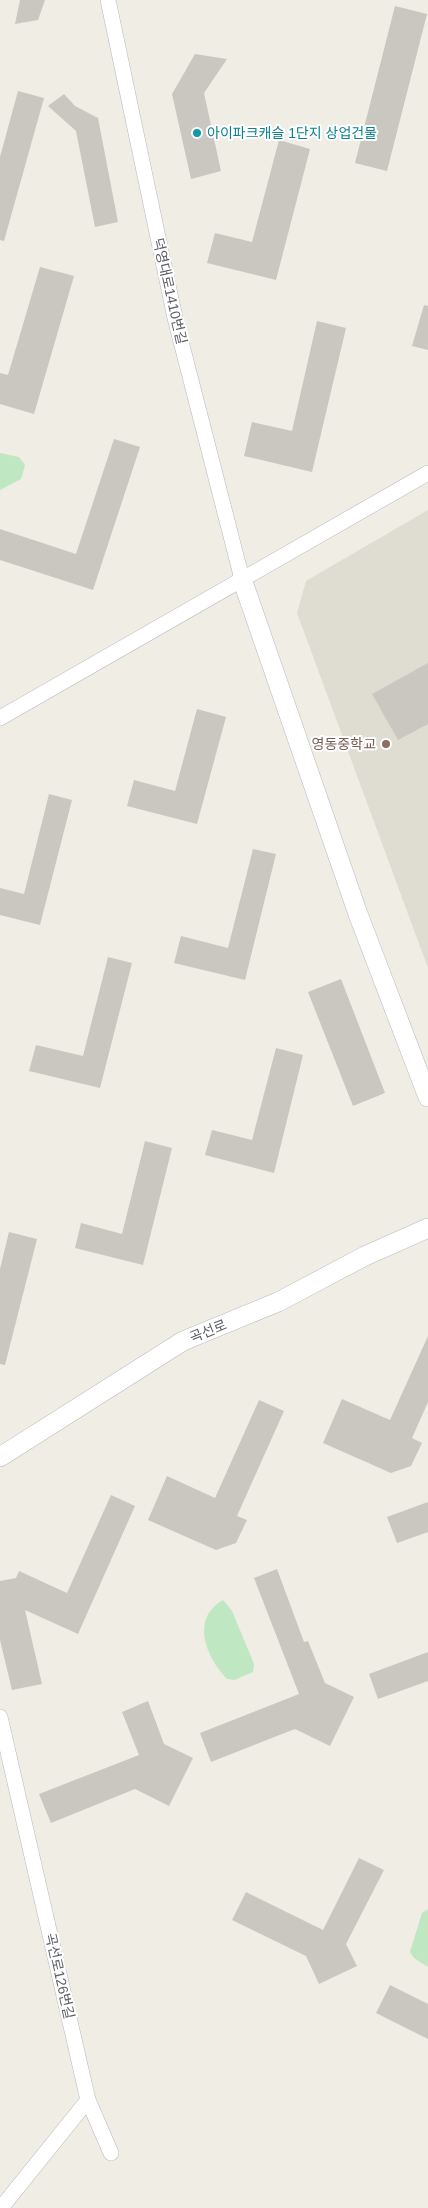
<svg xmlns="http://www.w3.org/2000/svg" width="428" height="2208" font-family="Arial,'Noto Sans KR',sans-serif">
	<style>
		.education { fill: #dfdcd2 }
		.green { fill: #bfe7c1 }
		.building { fill: #cac7c1 }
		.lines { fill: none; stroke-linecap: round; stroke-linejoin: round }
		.minor-casing { stroke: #b6b9be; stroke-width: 16 }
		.tertiary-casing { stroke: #b6b9be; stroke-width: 20 }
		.minor { stroke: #fff; stroke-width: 15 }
		.tertiary { stroke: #fff; stroke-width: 19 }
		.culture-dot { fill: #0f9aa8; stroke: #fff; stroke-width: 2 }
		.education-dot { fill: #8d6e63; stroke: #fff; stroke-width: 2 }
		.labels { text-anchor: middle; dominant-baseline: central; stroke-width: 4; stroke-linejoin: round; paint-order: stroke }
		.culture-label { font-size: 14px; fill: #0d838f; stroke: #fff; text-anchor: start }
		.street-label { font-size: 14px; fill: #5c5f65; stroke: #fff }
		.education-label { font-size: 14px; fill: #785e54; stroke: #fff; text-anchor: end }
	</style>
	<rect width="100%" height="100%" fill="#efede4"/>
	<path class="education" d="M428,510V968L297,613L306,581Z"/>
	<g class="green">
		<path d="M0,453L19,457L25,465L21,479L0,490Z"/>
		<path d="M223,1600L232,1611L254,1664L253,1672L234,1680L227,1679C206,1657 190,1619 223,1600Z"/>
		<path d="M428,1909V1967L414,1958L410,1952L422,1913Z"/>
	</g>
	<g class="building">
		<path d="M20,0H45L38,20L15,24Z"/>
		<path d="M395,6L427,14L387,171L355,163Z"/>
		<path d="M195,54L227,59L204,93L221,171L191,179L172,94Z"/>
		<path d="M18,91L44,98L4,241L0,240V157Z"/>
		<path d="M64,94L75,106L98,118L118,222L95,227L76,131L48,106Z"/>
		<path d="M279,140L310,149L276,280L207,263L215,233L252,242Z"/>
		<path d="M40,267L74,276L34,414L0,404V373L8,375Z"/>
		<path d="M424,305L428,306V350L412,346Z"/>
		<path d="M317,321L346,328L312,472L244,456L252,422L292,431Z"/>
		<path d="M114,439L140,447L93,590L0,560V529L76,554Z"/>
		<path d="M428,663V724L398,740L372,694Z"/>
		<path d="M197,709L226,717L197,824L127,806L134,780L175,791Z"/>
		<path d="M49,794L72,800L40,925L0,915V888L24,894Z"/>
		<path d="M253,849L276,854L245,980L174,963L181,936L228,948Z"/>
		<path d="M108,957L132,963L100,1088L29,1071L36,1045L83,1056Z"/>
		<path d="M341,979L385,1093L353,1106L308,992Z"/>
		<path d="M276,1048L303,1055L274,1173L205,1155L212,1130L252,1140Z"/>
		<path d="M145,1141L172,1148L143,1265L75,1248L81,1223L122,1234Z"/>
		<path d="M9,1232L37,1239L5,1365L0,1364V1269Z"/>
		<path d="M428,1336V1402L412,1438L422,1443L411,1466L391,1473L323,1443L342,1399L390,1420Z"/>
		<path d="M259,1400L284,1411L237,1516L247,1520L236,1543L216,1550L148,1520L167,1476L215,1498Z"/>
		<path d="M111,1495L135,1506L78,1634L25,1610L42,1684L12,1690L0,1640V1581L16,1578L19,1571L67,1593Z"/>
		<path d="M428,1502V1532L397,1543L387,1517Z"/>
		<path d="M277,1569L304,1642L308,1641L325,1683L354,1697L330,1746L295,1729L211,1762L200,1733L299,1694L254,1578Z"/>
		<path d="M428,1652V1681L378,1699L369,1674Z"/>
		<path d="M148,1701L164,1744L193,1758L169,1806L135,1789L51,1823L39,1794L139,1755L122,1712Z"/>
		<path d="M359,1858L384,1870L346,1944L357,1966L319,1984L306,1956L232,1920L246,1892L323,1930Z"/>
		<path d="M390,1985L428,2004V2039L376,2013Z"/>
	</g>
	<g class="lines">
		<defs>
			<g id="minor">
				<path d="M108,0L175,318L242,579"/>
				<path d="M0,718L428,473"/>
				<path d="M0,1717L88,2100L1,2208"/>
				<path d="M88,2100L111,2153"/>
			</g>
			<g id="tertiary">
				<path d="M242,579L358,914L428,1097"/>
				<path d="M0,1457L183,1341L278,1302L365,1256L428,1228"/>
			</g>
		</defs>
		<use href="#minor" class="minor-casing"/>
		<use href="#tertiary" class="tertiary-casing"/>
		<use href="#minor" class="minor"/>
		<use href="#tertiary" class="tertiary"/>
	</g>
	<circle class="culture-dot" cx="197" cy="133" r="5"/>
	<circle class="education-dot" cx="386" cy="744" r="5"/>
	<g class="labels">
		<g class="culture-label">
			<text x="207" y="133">아이파크캐슬 1단지 상업건물</text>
		</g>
		<g class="street-label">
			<text transform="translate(170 291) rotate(77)">덕영대로1410번길</text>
			<text transform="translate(208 1331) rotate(-22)">곡선로</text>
			<text transform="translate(60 1976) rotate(77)">곡선로126번길</text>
		</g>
		<g class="education-label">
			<text x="376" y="744">영동중학교</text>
		</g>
	</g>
</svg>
